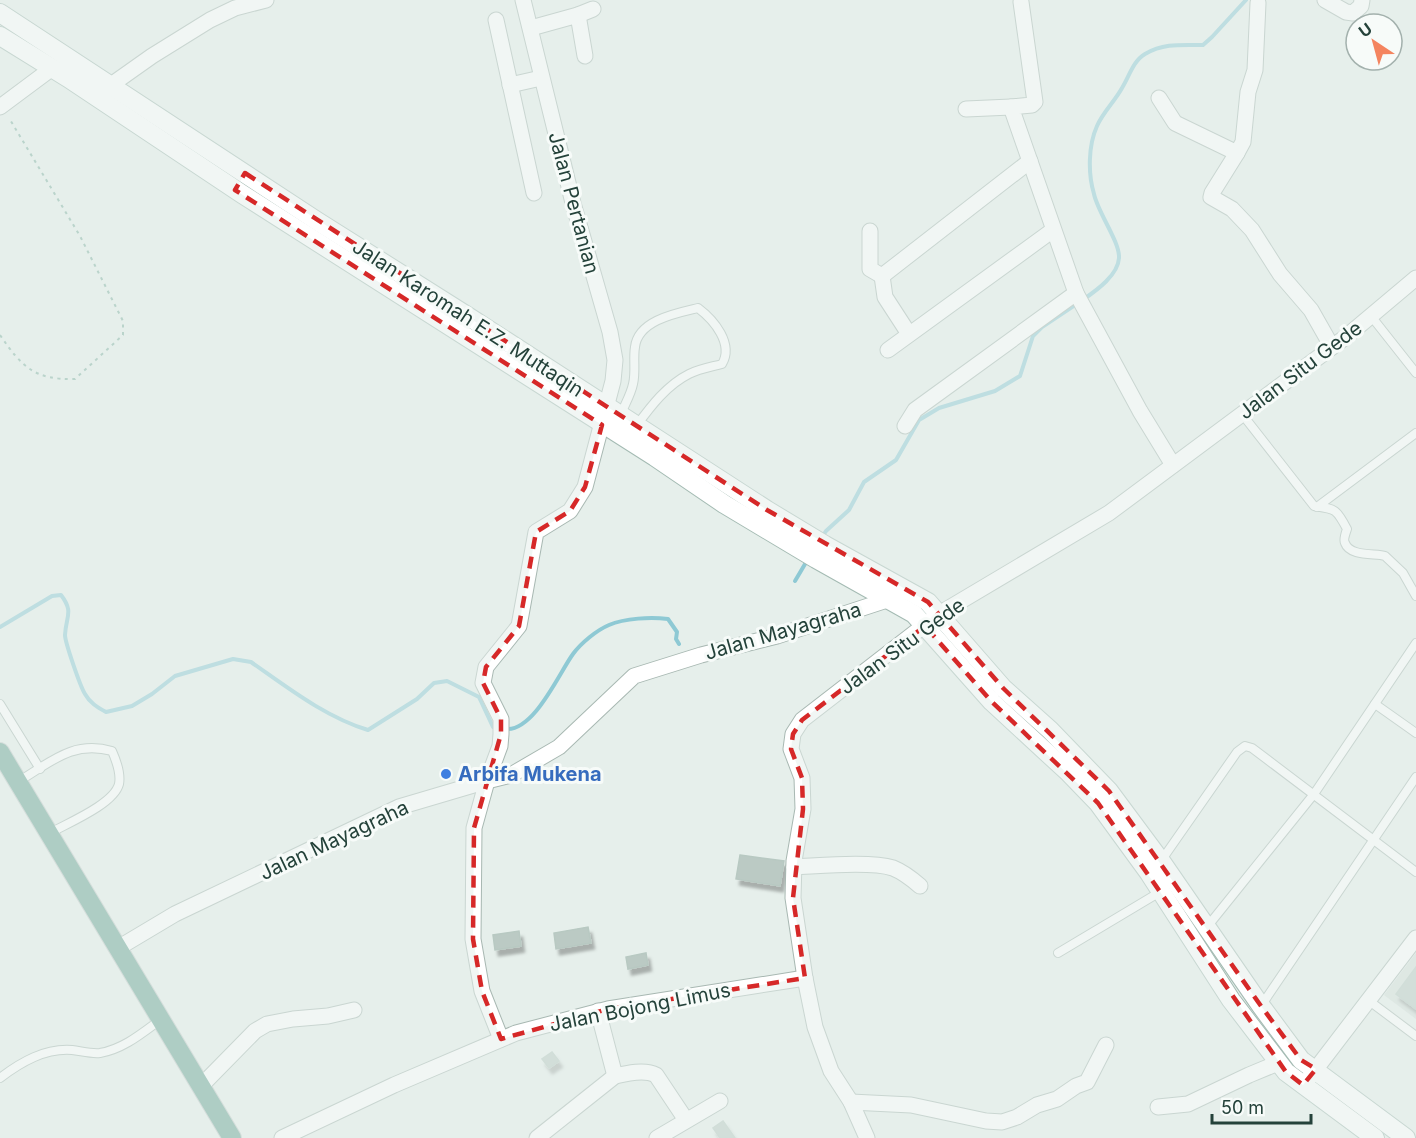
<svg xmlns="http://www.w3.org/2000/svg" width="1416" height="1138" font-family="Inter,sans-serif">
	<style>
		.built { fill: #d4dfda }
		.lines { fill: none; stroke-linecap: round; stroke-linejoin: round }
		.stream { stroke: #8ec9d4; stroke-width: 4 }
		.building { fill: #bbcac4; stroke: #b8c9c2; stroke-width: 1.5; filter: url(#shadow) }
		.lane-casing { stroke: #a8b8b2; stroke-width: 10 }
		.street-casing { stroke: #a8b8b2; stroke-width: 17 }
		.secondary-casing { stroke: #a4bbb3; stroke-width: 20 }
		.primary-casing { stroke: #c2cac8; stroke-width: 20 }
		.path { stroke: #86b3a5; stroke-width: 2; stroke-dasharray: 3 4.5; stroke-linecap: butt }
		.lane { stroke: #fff; stroke-width: 8 }
		.street { stroke: #fff; stroke-width: 15 }
		.secondary { stroke: #fff; stroke-width: 18 }
		.primary { stroke: #6aa596; stroke-width: 18 }
		.marked { fill: none; stroke: #d62828; stroke-width: 4.5; stroke-dasharray: 12 8; stroke-linejoin: round }
		.shop-dot { fill: #3f7fe0; stroke: #f7fbf9; stroke-width: 2 }
		.labels { text-anchor: middle; dominant-baseline: central; stroke-width: 6; stroke-linejoin: round; paint-order: stroke }
		.street-label { font-size: 20px; fill: #24423a; stroke: #f7fbf9 }
		.shop-label { font-size: 20px; font-weight: bold; fill: #366cbe; stroke: #f7fbf9; text-anchor: start }
	</style>
	<defs>
		<filter id="shadow"><feDropShadow dx="3.5" dy="6" stdDeviation="1.5" flood-color="#0004"/></filter>
	</defs>
	<rect width="100%" height="100%" fill="#e6efeb"/>
	<path class="built" d="M1416,953V1019L1384,995Z"/>
	<g class="lines">
		<g class="stream">
			<path d="M1084,299C1097,290 1118,275 1119,258C1120,242 1098,213 1094,194C1088,174 1088,146 1097,126C1103,112 1115,101 1122,88C1129,77 1133,61 1145,54C1164,43 1181,45 1203,45L1212,37L1246,0"/>
			<path d="M822,537L826,531L849,510L864,482L896,460L919,420L939,408L995,391L1020,376L1033,336L1042,327L1078,303"/>
			<path d="M795,581L808,559"/>
			<path d="M0,627L52,596L61,595C74,612 66,616 65,635C65,642 80,686 85,694C90,703 97,707 106,712L132,706L152,694L175,676L233,659L251,662C287,687 325,717 368,730L417,699L434,683L447,681L479,697L493,727L498,728"/>
			<path d="M505,729C534,732 559,673 573,654C581,643 597,630 609,625C625,618 651,617 668,619L677,632L676,639L679,644"/>
		</g>
	</g>
	<g class="building">
		<path d="M740,855L784,861L780,886L736,879Z"/>
		<path d="M588,927L591,943L556,949L554,933Z"/>
		<path d="M519,931L521,946L495,950L493,935Z"/>
		<path d="M646,953L648,965L628,969L626,957Z"/>
		<path d="M1416,967V1009L1396,994Z"/>
		<path d="M552,1052L559,1061L549,1068L542,1059Z"/>
		<path d="M723,1121L735,1138H720L713,1128Z"/>
	</g>
	<g class="lines">
		<defs>
			<g id="lane">
				<path d="M1371,316L1416,373"/>
				<path d="M621,414C625,404 631,394 633,384C636,372 633,359 635,347C638,320 677,313 698,308C714,320 734,344 722,364C711,367 699,369 689,374C667,385 651,406 637,425"/>
				<path d="M1242,414L1314,506C1335,509 1336,508 1347,529C1346,532 1343,540 1345,543C1350,557 1376,553 1385,556L1403,573L1416,596"/>
				<path d="M1317,507L1416,433"/>
				<path d="M0,704L40,769"/>
				<path d="M1375,704L1416,733"/>
				<path d="M19,781C51,762 73,740 112,751C116,760 121,774 119,784C114,804 68,823 50,833"/>
				<path d="M1161,861L1237,752L1245,746L1252,748L1416,872"/>
				<path d="M1207,927L1314,794L1416,643"/>
				<path d="M1058,953L1160,892"/>
				<path d="M1368,1000L1416,1036"/>
				<path d="M1261,1006L1416,777"/>
				<path d="M0,1078C21,1062 45,1048 72,1050C81,1051 91,1054 100,1053C123,1049 141,1034 160,1020"/>
			</g>
			<g id="street">
				<path d="M1325,0L1346,12L1353,13L1361,6L1362,0"/>
				<path d="M1021,2L1035,102L1032,105L1011,107L1076,293L1140,411L1173,465"/>
				<path d="M578,15L593,9"/>
				<path d="M496,20L534,193"/>
				<path d="M531,28L578,15L585,56"/>
				<path d="M111,85L152,56L210,20L235,8L266,0"/>
				<path d="M510,85L541,78"/>
				<path d="M1159,98L1175,123L1237,153L1212,193L1211,197L1232,209L1252,230L1280,274L1311,310L1332,347"/>
				<path d="M0,107L51,69"/>
				<path d="M966,109L1011,107"/>
				<path d="M1237,153L1243,142L1248,92L1255,70L1258,3"/>
				<path d="M870,231V269L882,276L1030,161"/>
				<path d="M882,276L885,297L909,334"/>
				<path d="M888,350L1053,230"/>
				<path d="M905,426L915,410L1076,293"/>
				<path d="M794,867C819,866 870,861 893,868C903,872 912,879 920,886"/>
				<path d="M118,948L175,914L399,807L487,781L511,775L559,747L634,676L701,655L777,636L896,597"/>
				<path d="M598,1011L615,1076"/>
				<path d="M501,1039L482,991L473,939L474,828L487,781L500,746L501,734V719L483,683L486,667L519,626L536,532L570,511L585,487L613,381L615,360L610,332L573,203L523,0"/>
				<path d="M1309,1078L1416,938"/>
				<path d="M201,1086L255,1031L267,1024L293,1019L328,1016L354,1010"/>
				<path d="M851,1102L911,1105L986,1121L1002,1122L1017,1117L1037,1105L1057,1099L1076,1086L1087,1082L1106,1045"/>
				<path d="M1158,1107L1188,1104L1249,1075L1278,1063"/>
				<path d="M282,1138L394,1085L516,1033L608,1009L805,978"/>
				<path d="M537,1138L615,1076C627,1073 645,1069 656,1075L686,1120"/>
				<path d="M657,1138L720,1101"/>
				<path d="M867,1138L851,1102L831,1071L815,1027L805,978L793,898L794,861L803,809L802,778L791,749L793,734L802,720L939,614L1109,513L1347,336L1416,278"/>
			</g>
			<g id="secondary">
				<path d="M0,13L317,221L469,317L767,510L825,545L928,602L1003,688L1050,730L1109,791L1161,861L1261,1006L1301,1060L1406,1138"/>
				<path d="M0,36L68,78L242,194L655,457L724,504L816,559L914,614L992,702L1069,773L1098,803L1149,873L1231,1000L1286,1072L1375,1138"/>
			</g>
			<path id="primary" d="M0,752L232,1138"/>
		</defs>
		<use href="#lane" class="lane-casing"/>
		<use href="#street" class="street-casing"/>
		<use href="#secondary" class="secondary-casing"/>
		<use href="#primary" class="primary-casing"/>
		<path class="path" d="M0,335C22,367 34,380 75,379L123,335V321L80,236L9,118"/>
		<use href="#lane" class="lane"/>
		<use href="#street" class="street"/>
		<use href="#secondary" class="secondary"/>
		<use href="#primary" class="primary"/>
	</g>
	<path d="M0 0H1416V1138H0ZM245,173L767,510L928,602L1003,688L1109,791L1261,1006L1301,1060L1316,1069L1303,1085L1286,1072L1098,803L992,702L925,626L802,720L793,734L791,749L802,778L803,809L793,898L805,978L608,1009L501,1039L482,991L473,939L474,828L501,734V719L483,683L486,667L519,626L536,532L570,511L585,487L602,425L235,190Z" fill="#e6efeb" fill-opacity=".55" fill-rule="evenodd"/>
	<path class="marked" d="M245,173L767,510L928,602L1003,688L1109,791L1261,1006L1301,1060L1316,1069L1303,1085L1286,1072L1098,803L992,702L925,626L802,720L793,734L791,749L802,778L803,809L793,898L805,978L608,1009L501,1039L482,991L473,939L474,828L501,734V719L483,683L486,667L519,626L536,532L570,511L585,487L602,425L235,190Z"/>
	<circle class="shop-dot" cx="446" cy="774" r="6"/>
	<g class="labels">
		<g class="street-label">
			<text transform="translate(574 203) rotate(75)">Jalan Pertanian</text>
			<text transform="translate(468 318) rotate(33)">Jalan Karomah E.Z. Muttaqin</text>
			<text transform="translate(1300 370) rotate(-37)">Jalan Situ Gede</text>
			<text transform="translate(783 631) rotate(-16)">Jalan Mayagraha</text>
			<text transform="translate(902 646) rotate(-36)">Jalan Situ Gede</text>
			<text transform="translate(334 840) rotate(-25)">Jalan Mayagraha</text>
			<text transform="translate(640 1007) rotate(-11)">Jalan Bojong Limus</text>
		</g>
		<g class="shop-label">
			<text x="458" y="774">Arbifa Mukena</text>
		</g>
	</g>
	<g transform="translate(1374 42) rotate(324)"><circle r="28" fill="#f7fbf9" stroke="#a3b1ad" stroke-width="1.5"/>
	<path d="M0-4.5L10 22L0 15L-10 22Z" fill="#f4845f"/>
	<text y="-9" font-size="16" font-weight="bold" text-anchor="middle" fill="#24423a">U</text>
	</g>
	<path d="M1212 1114v9h99v-9" fill="none" stroke="#24423a" stroke-width="3"/>
	<text x="1221" y="1114" font-size="18" fill="#24423a" stroke="#f7fbf9" stroke-width="4.5" paint-order="stroke">50 m</text>
</svg>
